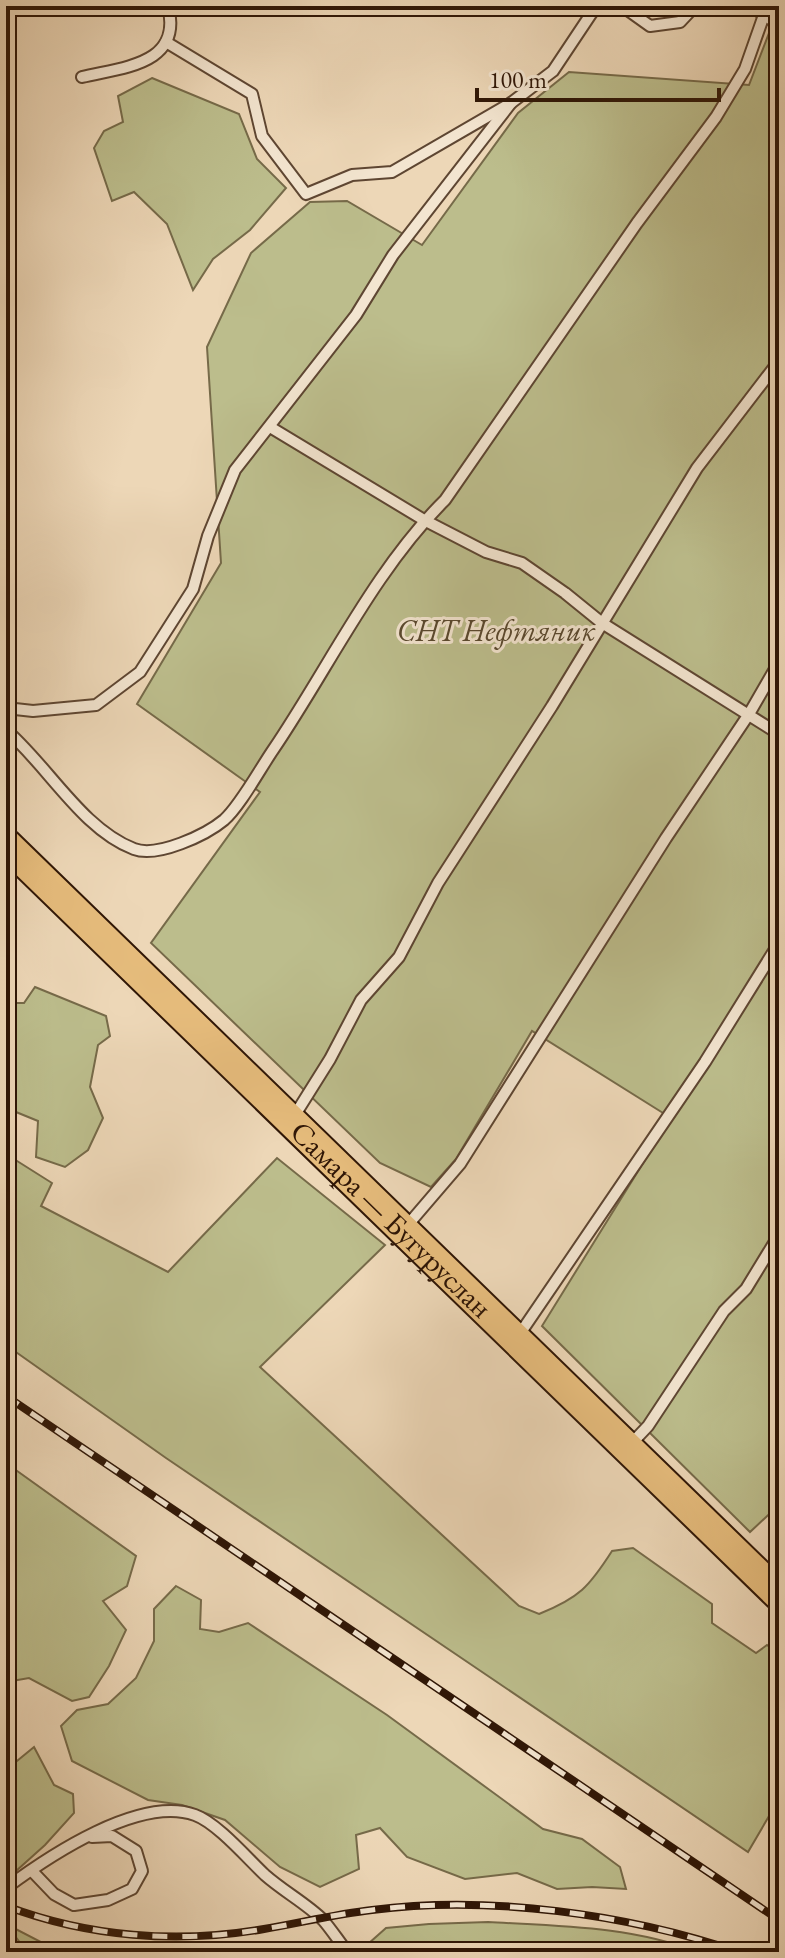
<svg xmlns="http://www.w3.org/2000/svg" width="785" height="1958" font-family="'EB Garamond',serif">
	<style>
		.green { fill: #bcbd8c; stroke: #766a49; stroke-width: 2 }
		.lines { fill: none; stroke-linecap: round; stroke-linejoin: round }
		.lane-casing { stroke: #5e4632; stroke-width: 14 }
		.primary-casing { stroke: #2f1606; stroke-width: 34 }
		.lane { stroke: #f3e5d0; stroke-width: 10 }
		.primary { stroke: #e6bc7c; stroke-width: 30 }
		.rail-casing { stroke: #2f1606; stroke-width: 8 }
		.rail { stroke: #f3e5d0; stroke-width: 5; stroke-dasharray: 15; stroke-linecap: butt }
		.labels { text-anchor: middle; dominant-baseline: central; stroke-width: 6; stroke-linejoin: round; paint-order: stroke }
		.park-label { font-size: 30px; font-style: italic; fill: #59482e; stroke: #f3e5d0 }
		.street-label { font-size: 30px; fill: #2f1606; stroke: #f3e5d0 }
	</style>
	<rect width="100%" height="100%" fill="#edd7b7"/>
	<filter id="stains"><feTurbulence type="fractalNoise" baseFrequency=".0025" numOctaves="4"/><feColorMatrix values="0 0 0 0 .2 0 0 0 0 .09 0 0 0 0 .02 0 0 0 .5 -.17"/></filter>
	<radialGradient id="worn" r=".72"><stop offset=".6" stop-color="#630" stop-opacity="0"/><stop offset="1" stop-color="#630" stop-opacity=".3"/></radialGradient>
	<g class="green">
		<path d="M779,7V1505L750,1532L542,1326L671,1118L532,1031L456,1159L431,1187L380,1163L151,943L260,792L137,704L221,563L207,347L251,253L310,202L347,201L422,245L518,113L569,72L749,85Z"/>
		<path d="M152,78L239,114L257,159L286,188L250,230L213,259L193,290L167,224L134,192L112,201L94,148L104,131L123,122L118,96Z"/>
		<path d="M35,987L106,1016L110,1036L98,1045L90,1087L103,1118L88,1150L65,1167L36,1157L38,1121L16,1112L6,1105V1003H24Z"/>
		<path d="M6,1154L52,1183L41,1206L168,1272L277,1158L385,1245L260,1367L519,1606L539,1614C579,1598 589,1587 612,1551L633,1548L712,1604V1623L756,1653L767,1645L779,1654V1799L748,1852L166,1458L6,1345Z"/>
		<path d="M6,1463L136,1556L127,1586L103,1601L126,1630L109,1666L89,1697L72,1701L29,1678L6,1682Z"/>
		<path d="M176,1586L201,1600L200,1629L219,1632L248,1623L387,1715L543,1829L582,1839L620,1867L626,1889L592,1887L557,1889L517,1873L465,1879L407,1857L380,1828L356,1835L359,1869L320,1887L280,1867L225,1820L182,1805L148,1800L72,1761L61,1726L77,1710L108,1704L136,1678L154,1641V1609Z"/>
		<path d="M34,1747L54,1785L73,1794L74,1813L45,1845L6,1880V1770Z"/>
		<path d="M488,1922C557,1926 632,1926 697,1952H373L368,1944L386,1928L429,1924Z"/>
		<path d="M6,1924L41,1942L52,1952H27Z"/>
	</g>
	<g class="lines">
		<defs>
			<g id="lane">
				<path d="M622,6L650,26L680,22L695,6"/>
				<path d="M751,6L779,25"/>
				<path d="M166,42L252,94L262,136L306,194L352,175L392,172L511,103L553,71L593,11L618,6"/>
				<path d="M82,77C123,67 183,65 168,6"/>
				<path d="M270,427L424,520L486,552L522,563L565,593L602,623L779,734"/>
				<path d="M6,708L33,711L96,705L140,672L193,589L208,536L235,470L356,315L393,255L511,103"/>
				<path d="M6,730C48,766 82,829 134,849C157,858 206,835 224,820C240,806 260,769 273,750C328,669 375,569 445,500L637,223L716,117L745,69L764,15L771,6"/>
				<path d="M293,1118L330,1059L361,1000L399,957L438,883L552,706L697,468L779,361"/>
				<path d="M406,1227L460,1164L666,838L749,714L779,662"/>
				<path d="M517,1338L705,1062L779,943"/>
				<path d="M630,1445L648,1426L724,1311L746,1289L779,1235"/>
				<path d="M32,1871L54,1894L74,1905L108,1900L132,1889L142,1871L136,1851L112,1836L92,1837"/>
				<path d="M6,1888C49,1856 140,1795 195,1815C217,1823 247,1858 265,1875C283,1891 307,1904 323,1920C330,1928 336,1937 342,1945L341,1952"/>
			</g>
			<g id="primary">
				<path id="s1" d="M6,844L779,1595"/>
			</g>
		</defs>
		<use href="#lane" class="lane-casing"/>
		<use href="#primary" class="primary-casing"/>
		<use href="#lane" class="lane"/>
		<use href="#primary" class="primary"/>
		<defs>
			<g id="rail">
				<path d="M6,1396L779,1920"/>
				<path d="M6,1906C88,1937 177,1944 264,1929C300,1923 336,1914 372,1910C490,1895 627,1914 739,1952"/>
				<path d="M6,1937L19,1952"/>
			</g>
		</defs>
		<use href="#rail" class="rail-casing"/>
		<use href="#rail" class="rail"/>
	</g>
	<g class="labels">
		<g class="park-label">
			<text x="496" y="630">СНТ Нефтяник</text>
		</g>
		<g class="street-label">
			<text stroke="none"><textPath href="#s1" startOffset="538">Самара — Бугуруслан</textPath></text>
		</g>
	</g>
	<rect width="785" height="1958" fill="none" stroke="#edd7b7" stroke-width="32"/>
	<rect x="8" y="8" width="769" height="1942" fill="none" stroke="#2f1606" stroke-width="4"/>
	<rect x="16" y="16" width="753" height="1926" fill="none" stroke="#2f1606" stroke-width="2"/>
	<path d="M477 88v12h242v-12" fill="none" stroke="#2f1606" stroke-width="4"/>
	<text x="489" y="88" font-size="24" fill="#2f1606" stroke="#f3e5d0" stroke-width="6" paint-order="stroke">100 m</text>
	<rect width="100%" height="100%" filter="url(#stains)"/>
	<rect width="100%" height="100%" fill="url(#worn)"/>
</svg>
